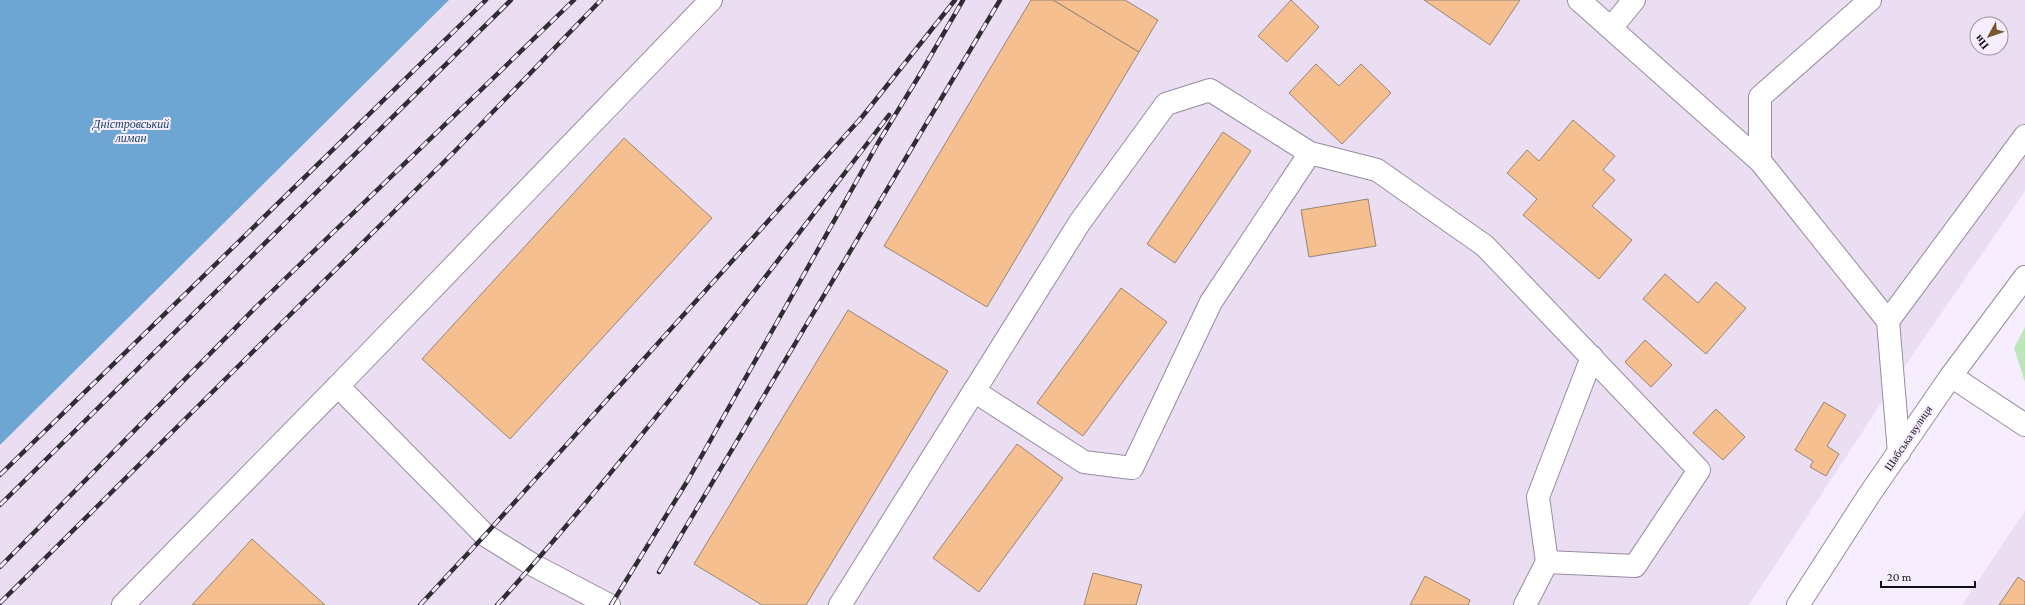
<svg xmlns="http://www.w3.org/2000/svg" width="2025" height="605" font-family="'Crimson Pro',serif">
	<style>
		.industrial { fill: #ebdef2; fill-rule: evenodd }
		.green { fill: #bde6bb }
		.water { fill: #6da6d2 }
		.building { fill: #f5bf8f; stroke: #978576 }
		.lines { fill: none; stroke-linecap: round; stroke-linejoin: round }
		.minor-casing { stroke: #968ca0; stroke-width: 24 }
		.minor { stroke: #fff; stroke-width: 22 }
		.rail-casing { stroke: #302c35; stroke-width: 4.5 }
		.rail { stroke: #f6edff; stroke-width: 3; stroke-dasharray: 9; stroke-linecap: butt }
		.labels { text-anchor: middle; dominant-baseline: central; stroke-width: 4; stroke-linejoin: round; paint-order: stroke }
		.street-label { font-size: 11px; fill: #120f16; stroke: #f6edff }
		.water-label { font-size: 12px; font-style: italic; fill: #184362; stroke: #f6edff }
	</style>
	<rect width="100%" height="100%" fill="#f6edff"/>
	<g class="industrial">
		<path d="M449,0H2025V191L1912,356L1749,605H0V445ZM1977,24H2001V48H1977Z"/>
		<path d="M2025,511V605H1962Z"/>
	</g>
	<path class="green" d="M2025,327V382L2014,348Z"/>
	<path class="water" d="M0,0H449L0,445Z"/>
	<g class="building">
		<path d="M1031,0H1053L1139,52L987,307L884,246Z"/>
		<path d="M1053,0H1125L1158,20L1139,52Z"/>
		<path d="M1291,0L1319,27L1287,62L1258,36Z"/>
		<path d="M1424,0H1520L1490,45Z"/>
		<path d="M1316,64L1339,86L1361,64L1391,93L1342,144L1289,93Z"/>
		<path d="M1573,120L1615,156L1603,170L1615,180L1592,206L1632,240L1599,279L1523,215L1537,199L1507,173L1527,150L1539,161Z"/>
		<path d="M1223,132L1251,151L1175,263L1147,244Z"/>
		<path d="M624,138L712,218L510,439L422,359Z"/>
		<path d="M1368,199L1376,246L1309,257L1301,210Z"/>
		<path d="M1665,274L1698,303L1716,282L1746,308L1706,354L1643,299Z"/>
		<path d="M1121,288L1167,322L1083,436L1037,403Z"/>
		<path d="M848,310L948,371L806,605H762L694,564Z"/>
		<path d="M1645,340L1672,365L1651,387L1625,362Z"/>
		<path d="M1824,402L1846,415L1827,446L1839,454L1826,476L1810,467L1813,461L1795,450Z"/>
		<path d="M1716,409L1745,437L1723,460L1693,433Z"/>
		<path d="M1017,444L1063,478L979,592L933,558Z"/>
		<path d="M252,539L325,605H192Z"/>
		<path d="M1093,573L1142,585L1136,605H1084Z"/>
		<path d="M1425,576L1470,600L1468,605H1410Z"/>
		<path d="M2018,577L2025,582V605H1999Z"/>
	</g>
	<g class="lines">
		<defs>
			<g id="minor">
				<path d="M1579,0L1760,161L1888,321L1899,453"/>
				<path d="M1611,28L1634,0"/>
				<path d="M1760,161V97L1870,0"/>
				<path d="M1888,321L2025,136"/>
				<path d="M1951,376L2025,425"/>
				<path d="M338,386L711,0"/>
				<path d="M974,391L1084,462L1132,468L1211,302L1310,153"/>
				<path d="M1547,562L1538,497L1592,357"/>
				<path d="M123,605L338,386L485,535L533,565L609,605"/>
				<path d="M840,605L1080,222L1166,104L1210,90L1310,153L1377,170L1485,246L1699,470L1635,566L1547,562L1525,605"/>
				<path d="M1798,605L1869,495L1951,376L2025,277"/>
			</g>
		</defs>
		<use href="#minor" class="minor-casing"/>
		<use href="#minor" class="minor"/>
		<defs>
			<g id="rail">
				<path d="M0,475L486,0"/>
				<path d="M0,505L511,0"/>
				<path d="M0,567L260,303L574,0"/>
				<path d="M659,572L1000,0"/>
				<path d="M0,603L455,151L601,0"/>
				<path d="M420,605L485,535L862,117L955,0"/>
				<path d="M497,605C637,450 762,281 889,115"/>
				<path d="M611,605L688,480L878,143L919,76L963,0"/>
			</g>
		</defs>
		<use href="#rail" class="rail-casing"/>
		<use href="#rail" class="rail"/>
	</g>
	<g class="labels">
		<g class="street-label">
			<text transform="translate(1908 438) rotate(-56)">Шабська вулиця</text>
		</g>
		<g class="water-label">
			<text x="131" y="124">Дністровський<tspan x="131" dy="14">лиман</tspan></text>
		</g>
	</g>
	<g transform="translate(1989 36) rotate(230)"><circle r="19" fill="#f6edff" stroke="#9b94a2"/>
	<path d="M0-3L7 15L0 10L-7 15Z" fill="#75592c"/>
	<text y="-6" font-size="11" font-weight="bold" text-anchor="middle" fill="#120f16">Пн</text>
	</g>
	<path d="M1881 581v6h94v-6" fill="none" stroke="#120f16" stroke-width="2"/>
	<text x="1887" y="581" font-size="12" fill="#120f16" stroke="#f6edff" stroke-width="3" paint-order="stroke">20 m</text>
</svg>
